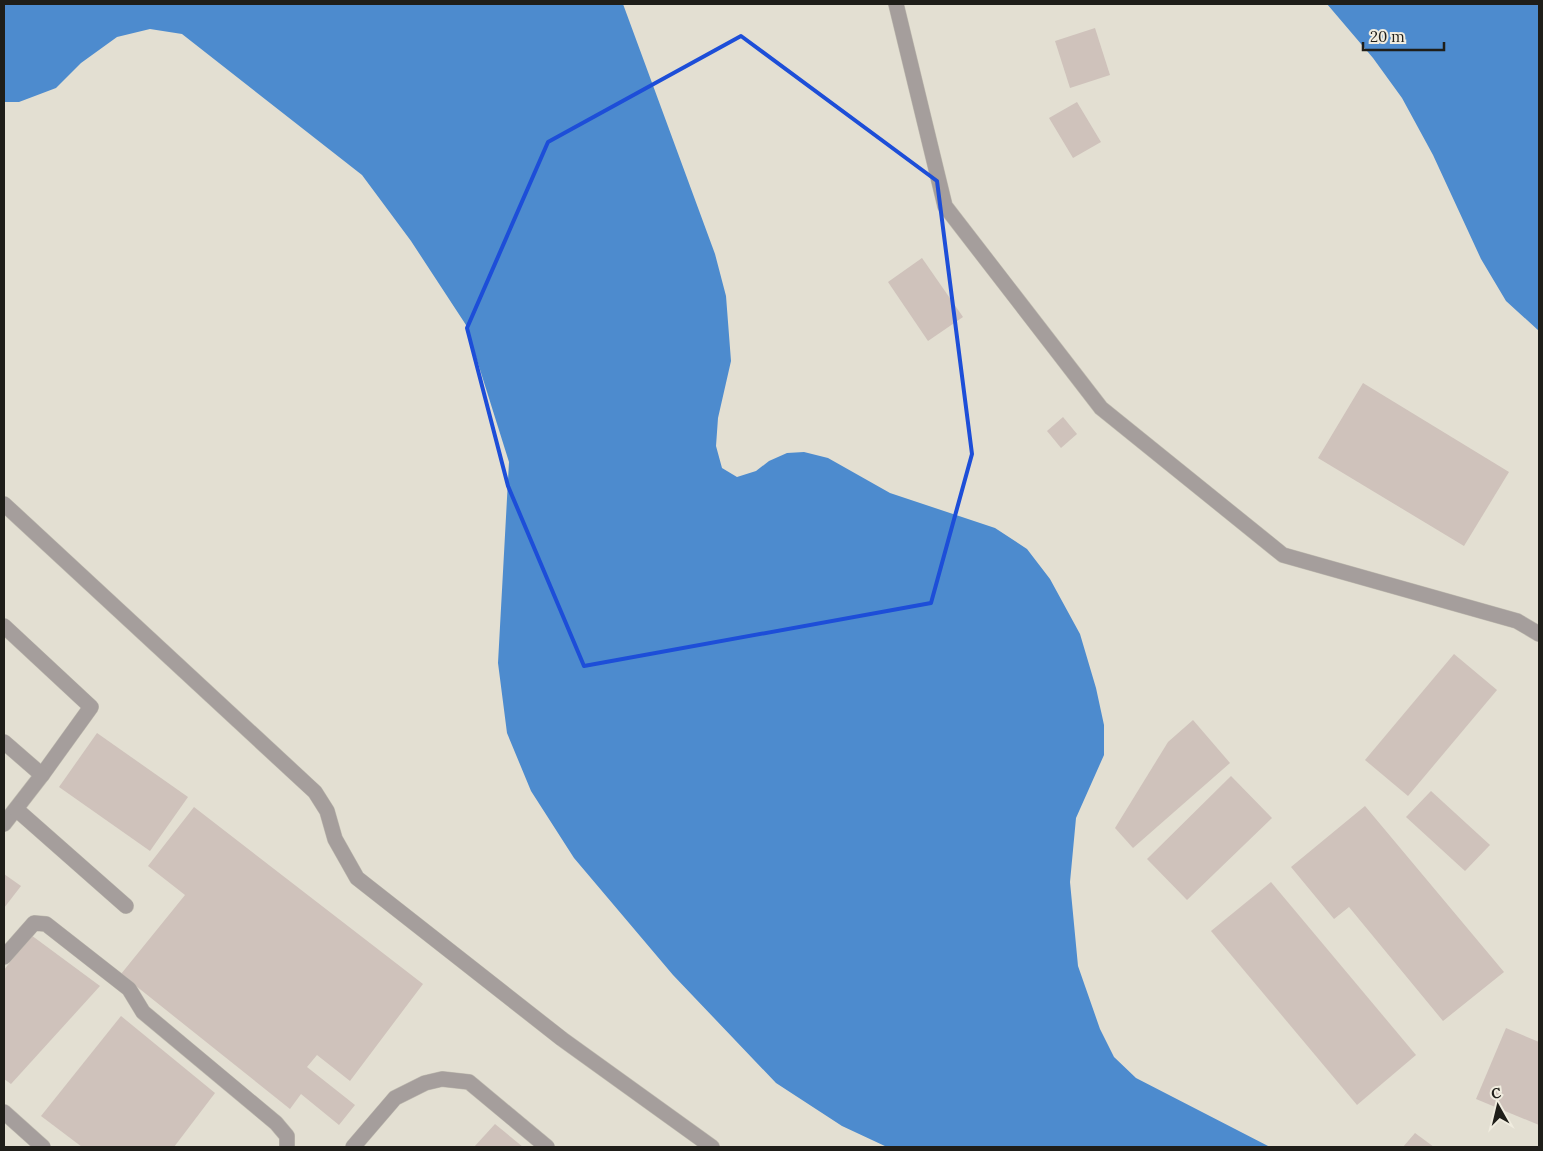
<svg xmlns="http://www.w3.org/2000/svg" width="1543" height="1151" font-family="Lora,serif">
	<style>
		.water { fill: #4d8bce }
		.building { fill: #cfc2bb }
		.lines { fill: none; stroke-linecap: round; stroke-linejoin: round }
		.lane-casing { stroke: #c0bcb1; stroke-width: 16 }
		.lane { stroke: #a59e9c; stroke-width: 15 }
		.marked { fill: none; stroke: #1d4ed8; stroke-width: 4; stroke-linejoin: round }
	</style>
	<rect width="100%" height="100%" fill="#e3dfd2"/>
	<g class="water">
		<path d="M4,4H623L715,254L726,296L731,361L718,418L716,446L722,468L737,477L756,471L769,461L787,453L804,452L828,458L890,493L995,528L1027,549L1050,579L1080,634L1096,688L1104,725V755L1076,818L1070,882L1078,966L1100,1029L1114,1057L1136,1078L1270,1147H887L842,1126L776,1083L673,975L574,858L531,791L507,733L498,663L509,462L466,325L411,241L362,175L182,34L150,29L117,37L81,63L56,88L19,102H4Z"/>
		<path d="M1327,4H1539V331L1506,301L1481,259L1433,155L1402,98L1373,58Z"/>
	</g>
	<g class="building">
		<path d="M1095,28L1110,75L1070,88L1055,41Z"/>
		<path d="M1077,102L1101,142L1073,158L1049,118Z"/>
		<path d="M922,258L963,317L928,341L888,282Z"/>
		<path d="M1363,383L1509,472L1464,546L1318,458Z"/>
		<path d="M1063,417L1077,434L1061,448L1047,431Z"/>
		<path d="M1454,654L1497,690L1408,796L1365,760Z"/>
		<path d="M1193,720L1230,763L1133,848L1115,828L1168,742Z"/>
		<path d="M97,733L188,797L150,851L59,787Z"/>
		<path d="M1231,776L1272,818L1187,900L1147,859Z"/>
		<path d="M1431,791L1490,845L1465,871L1406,817Z"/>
		<path d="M1365,806L1504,972L1443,1021L1349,907L1334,919L1291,867Z"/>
		<path d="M194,807L423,984L350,1081L317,1055L307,1067L355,1105L339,1125L301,1094L290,1109L121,974L185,895L148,866Z"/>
		<path d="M4,874L21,886L4,908Z"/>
		<path d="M1271,882L1416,1055L1357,1105L1211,931Z"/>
		<path d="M31,935L100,986L11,1084L4,1079V970Z"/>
		<path d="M121,1016L215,1093L174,1147H82L41,1116Z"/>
		<path d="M1506,1028L1539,1042V1125L1476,1099Z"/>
		<path d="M495,1124L523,1147H474Z"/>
		<path d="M1415,1133L1434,1147H1403Z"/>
	</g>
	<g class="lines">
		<defs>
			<g id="lane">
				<path d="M896,4L945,206L1101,408L1283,555L1517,621L1539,634"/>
				<path d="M4,504L315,792L327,811L335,839L357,878L562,1039L712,1147"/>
				<path d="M4,626L91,707L42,775"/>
				<path d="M4,742L42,775L4,824"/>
				<path d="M16,809L126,906"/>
				<path d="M4,957L34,923L46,924L129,989L143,1012L276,1123L287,1136V1147"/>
				<path d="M4,1112L43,1147"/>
				<path d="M353,1147L395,1098L425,1083L442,1079L469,1082L547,1147"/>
			</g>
		</defs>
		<use href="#lane" class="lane-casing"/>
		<use href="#lane" class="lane"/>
	</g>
	<path class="marked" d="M741,36L937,181L972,454L931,603L584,666L508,486L467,328L548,142Z"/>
	<rect width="1543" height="1151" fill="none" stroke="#1f1e19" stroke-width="10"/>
	<g transform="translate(1498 1106) rotate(352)" stroke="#f0ecdf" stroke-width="4" paint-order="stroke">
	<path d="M0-4L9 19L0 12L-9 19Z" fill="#1f1e19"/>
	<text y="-8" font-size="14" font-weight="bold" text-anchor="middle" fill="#1f1e19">С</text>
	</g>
	<path d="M1363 42v8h81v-8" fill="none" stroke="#1f1e19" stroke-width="2.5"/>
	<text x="1370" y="42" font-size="15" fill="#1f1e19" stroke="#f0ecdf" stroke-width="4" paint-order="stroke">20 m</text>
</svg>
